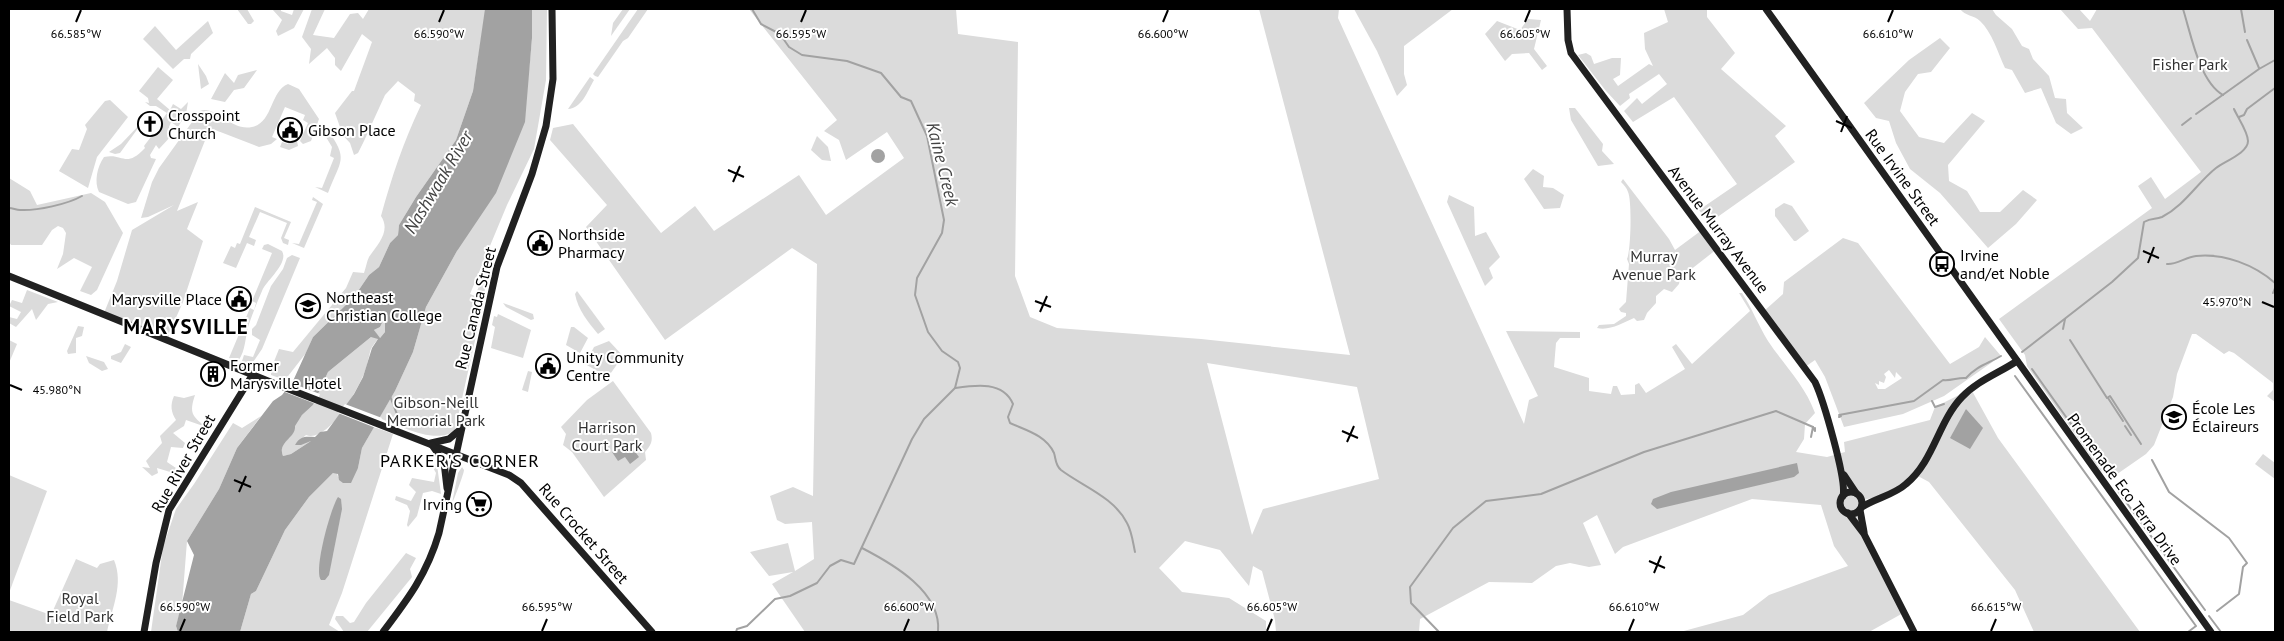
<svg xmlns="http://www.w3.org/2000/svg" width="2284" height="641" font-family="'PT Sans',sans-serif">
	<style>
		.green { fill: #dbdbdb; fill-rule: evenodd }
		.water { fill: #a2a2a2; fill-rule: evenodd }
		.pier { fill: #fff }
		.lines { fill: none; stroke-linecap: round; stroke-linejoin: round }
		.stream { stroke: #a2a2a2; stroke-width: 2 }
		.secondary { stroke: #212121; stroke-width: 7 }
		.ticks { fill: none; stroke: #000; stroke-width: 2 }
		.labels { text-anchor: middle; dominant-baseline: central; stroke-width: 4; stroke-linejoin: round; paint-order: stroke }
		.park-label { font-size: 16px; fill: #323232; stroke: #fff }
		.poi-label { font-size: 16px; fill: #000; stroke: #fff; text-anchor: start }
		.street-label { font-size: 16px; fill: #000; stroke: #fff }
		.water-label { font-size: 18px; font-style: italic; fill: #434343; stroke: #fff }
		.neighbourhood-label { font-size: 18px; letter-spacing: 1px; fill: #000; stroke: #fff }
		.district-label { font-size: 21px; font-weight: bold; letter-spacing: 1px; fill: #000; stroke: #fff }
		.ticks-label { font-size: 12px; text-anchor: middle; fill: #000; stroke: #fff; stroke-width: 4; stroke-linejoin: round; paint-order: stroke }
	</style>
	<rect width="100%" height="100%" fill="#fff"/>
	<g class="green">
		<path d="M237,9H247L254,21L251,24H248Z"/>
		<path d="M272,9H281V11L292,15L294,9H304L294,28L278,36L276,31L282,20Z"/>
		<path d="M312,9H325L313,35L334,38L350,14L358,13L363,19L369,9H485V14L473,91L456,140L416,197L399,225L398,235L390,243L379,267L369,275L354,297L313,337L306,353L285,380L271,375V369L279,349L293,352L346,288L353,272L364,273C366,267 367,261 369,257C378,244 391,231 381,216C392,176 403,143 421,105L414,101L415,94L398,81L385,95L364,141L358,153L354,155L350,143L339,131L340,127L335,113L352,91H354L372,42L362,34L341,71L335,65V58L327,48L309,64L311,49L302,37Z"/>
		<path d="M532,9H547L546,80L534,149L507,205L470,294L475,296L493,252L495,253L485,288L484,300L455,430C437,446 398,425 379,418L395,391L413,352L426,307L457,251L529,70L532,39Z"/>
		<path d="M623,9H630L611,36L613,23Z"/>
		<path d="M638,9H648L628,38L623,41L598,77L595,76L593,74Z"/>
		<path d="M749,9H956L958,34L1018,42L1015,276L1030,317L1057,328L1201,339L1350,355L1259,9H1339L1338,18L1524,424L1529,400L1538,396L1506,331L1580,332V338H1560L1556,343L1554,367L1589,378V391L1611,394L1613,386H1617L1621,395L1635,394V385L1639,383L1646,393L1685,369L1672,347L1676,344L1692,364L1750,311L1739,293H1742C1752,308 1758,325 1768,341C1784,365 1805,385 1815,413L1805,424L1804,439L1796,452L1827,457L1845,452L1844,442L1930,420L1935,407L1971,389L1998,438L2140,632H2034L2015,590L1929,482L1916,475L1883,496L1862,500V504L1855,514L1905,612L1869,632H1680L1743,615L1769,595L1848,566L1834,546L1821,505L1752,499L1623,547L1615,554L1597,515L1583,523L1601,565L1589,567L1570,563L1556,566L1532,583L1489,582L1420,619L1419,632H1276L1275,620L1262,571L1253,566L1249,586L1220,550L1185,541L1159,568L1182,592L1229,598L1266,621V632H805L772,584L793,572L769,576L750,552L788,543L795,571L814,559L812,522L785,524L777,520L770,496L793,487L813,496L817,264L792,248L665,340L586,227L607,205L550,140L553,128L573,124L661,233L695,206L714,231L799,175L826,215L904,158L887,132L846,160L839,140L824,131L837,120ZM1207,363L1357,387L1379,479L1263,509L1252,535Z"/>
		<path d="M1354,9H1453L1404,46V74L1407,85L1397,96L1377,51Z"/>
		<path d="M1664,9H1707V17L1735,53L1721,69L1786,126L1775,136L1795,162L1709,223L1699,210L1737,184L1674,97L1633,122L1624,111L1637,98L1642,104L1667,84L1659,74L1629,94L1630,98L1620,106L1606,91L1578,55L1586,53L1591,56L1594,64L1612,58H1621L1620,75L1613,79L1618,86L1649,64L1653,66L1645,49L1644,33L1668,22Z"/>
		<path d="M1960,9H1992L1996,15L2012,29L2022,46L2029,49L2033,59L2049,76L2055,98L2066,99L2067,113L2083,128L2071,134L2056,123L2041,88L2025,93L2012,70L2005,68C1998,53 1992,32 1980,21C1974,15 1965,16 1960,9Z"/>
		<path d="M2060,9H2079L2090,21L2097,9H2275V402L2267,396L2273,390V383L2234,353L2229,351L2224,354L2196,334H2192L2177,374L2173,397L2154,445L2146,454L2110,479L2100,470L2027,366L2025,355L1999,319L2152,208L2138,186L2151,177L2165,199L2201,172L2092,28L2078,29Z"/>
		<path d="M1528,19L1541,20L1534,49L1547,66L1542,70L1529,53L1512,54L1505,61L1485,34L1497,21L1520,30Z"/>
		<path d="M208,21L213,33L191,54L190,59H184L173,69L143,39L155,26L176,50Z"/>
		<path d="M1940,38L1950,48L1931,72L1918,74L1905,92L1900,111L1919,137L1944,143L1972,113L1985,121L1948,165L1949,181L1967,191L1980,212H2000L2023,190L2037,200L2016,224L1988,248L1940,193L1910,169L1896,143L1889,121L1876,118L1864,103L1909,60Z"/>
		<path d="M198,64L206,76L209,84L201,89Z"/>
		<path d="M158,67L173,80L157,99L170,110L173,104L181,109L188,102L186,114L178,127L171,122L169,127L172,135L159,149L156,145L150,155L151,158L156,159L136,202L128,204L99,192C94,182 97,167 104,157C124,153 125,169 145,148L144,146L163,121L162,120L167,113L156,106H150L145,102L149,103L148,98L139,91Z"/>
		<path d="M257,70L244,88L234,90L225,102L211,99L225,73L234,83L238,75Z"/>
		<path d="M590,77L594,80C587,92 582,108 568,109Z"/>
		<path d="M288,84L299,89L319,119L311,141L303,144L300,141L308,123L303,120L305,115L285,107L272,137L277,139L271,144L259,147L210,128L177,211L198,202L187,229L203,241L183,302L169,333V339L104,313L117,281L132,230L174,205L148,217L141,218L152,182L159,168L200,111C215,105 232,132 252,127C273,123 270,91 288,84Z"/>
		<path d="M110,100L128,117L97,157L88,188L59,171L72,149L79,150L87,129L85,125L105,101Z"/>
		<path d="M1569,108H1575L1603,144L1602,151L1614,164L1598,166L1571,120Z"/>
		<path d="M144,120L120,153L115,154L109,152L121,144Z"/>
		<path d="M327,129C349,160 341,159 328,193L315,187L322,188L334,158L330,156L332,147L323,132Z"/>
		<path d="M817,136L828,147L831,161L822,160L811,150Z"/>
		<path d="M290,139L297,141L298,146L289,150L280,147L282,142L288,144Z"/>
		<path d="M1533,169L1544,176L1543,187L1553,188L1564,195L1560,208L1544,209L1524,179Z"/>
		<path d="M9,178L30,191L37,205L91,193L105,202L123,233L97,290L91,295L80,291L92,267L74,258L57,269L63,254L66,233L63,228L58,226L52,230L42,245H11L9,242Z"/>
		<path d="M1623,179L1669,239L1675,250L1702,230L1717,249L1680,278L1679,284L1672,292L1664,289L1656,296V303L1647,313L1644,320L1637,321L1634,318C1622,323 1610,331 1597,328L1599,325L1614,324L1626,316V313L1621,312L1619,309L1626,302L1629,264L1627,259C1631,251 1632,200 1628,192C1627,188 1624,185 1621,182Z"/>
		<path d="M1449,195L1474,207L1475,236L1486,232L1500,257L1489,268L1493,278L1485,286L1447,202Z"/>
		<path d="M313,197L323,204L304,248L292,243L299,244L317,202L312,200Z"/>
		<path d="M1784,203L1792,206L1809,231L1796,241H1794L1775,216V209Z"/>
		<path d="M255,207L291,222L284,238L289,240L288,245L283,243L281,238L287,223L260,212L249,237L256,240L254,246L247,243L236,268L223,263L231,246L235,248L237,243L240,244Z"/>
		<path d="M1843,238L1858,243L1950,364L1979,347L1985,337L2001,356L1944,396L1903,414L1844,427L1825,377L1815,360L1805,367L1764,311L1783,294L1784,282ZM1889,370L1895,378L1896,372L1902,378L1885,389H1878L1875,383L1879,385V381L1884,383L1886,377L1884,374Z"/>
		<path d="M268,244L282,251C289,263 267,280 262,291C257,302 253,313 249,324C245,336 246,351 238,361L229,358L250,308L254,310L256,303L252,301L272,253L262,249L264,245Z"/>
		<path d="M292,255L300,258L262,349L251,365L241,364L244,355L253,357L260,340L252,335V329L256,325L271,286L283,269L287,258Z"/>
		<path d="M27,290L58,302L48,304L36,320L32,309L16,327L9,323V317L17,319L21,312L9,306L12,300L22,303Z"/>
		<path d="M577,291L605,329L598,334C588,322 578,310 575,294Z"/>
		<path d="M503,303L533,314L534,319L531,320L506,307Z"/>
		<path d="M498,314L531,330L523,358L491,348L495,327L492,325L494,316L497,317Z"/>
		<path d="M385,317V332L379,339L374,330L380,327Z"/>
		<path d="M78,326L84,327L82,336L76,338V353L68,354L67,351Z"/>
		<path d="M571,327H574L588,338L580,353L566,345Z"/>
		<path d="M371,337H377L378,339C375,343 371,347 370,352C368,360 366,371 362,378C355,394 327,443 306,435L295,445L311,441L291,454L283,456C277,442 296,438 294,426L302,415L313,405L328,372Z"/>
		<path d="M9,340L17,344L9,363Z"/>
		<path d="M609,341L623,356L608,377L585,364L594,347Z"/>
		<path d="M125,344L131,347L121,363L111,359V356L121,352Z"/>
		<path d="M86,356L104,362L108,369L102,371L89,363Z"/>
		<path d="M528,371L532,372L528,392L522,390Z"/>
		<path d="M613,381L651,433C653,441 651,445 645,452L646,460L604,497L572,452L563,445L566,434L561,427L587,400Z"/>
		<path d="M195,395C189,413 192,416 206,427L186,420L184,426L173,433L185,443L183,448L171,447L167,462L176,468L180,475L157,468L158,473L152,476L142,467L150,468L146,461L162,443L160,436L176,420C171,412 170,405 174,396L184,398Z"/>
		<path d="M261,416L237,448L219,489L187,541L182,605L176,626L178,632H151L163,547L176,509L194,484L233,423L242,428Z"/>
		<path d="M374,427L393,434L342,593L329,625L340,632H240L251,594L256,591L285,530L309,497L333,473L337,472L338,477L358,468L362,448Z"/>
		<path d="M2263,454L2275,463V479L2255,464Z"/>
		<path d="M431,464L437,465L441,494L432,491L423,493L417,516L408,527L407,525L410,511L407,505L395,500L396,496L411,501L416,492L409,485L412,478L434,482L436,473Z"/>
		<path d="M462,467L464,470C464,473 454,500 452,503L458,473Z"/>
		<path d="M9,475L47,491L9,593Z"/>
		<path d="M406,553L416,558L410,569L412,577L367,632H344L335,619L336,616H343L350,623L354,622L366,603Z"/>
		<path d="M76,559L97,568L100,564L114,560C124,584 112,608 107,632H9V600L51,615Z"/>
	</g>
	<g class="water">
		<path d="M485,9H532V38L525,122L496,193L457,251L426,307L413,352L395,391L362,448L358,468L351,483H343L339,480L338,474L333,473L309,497L285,530L256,591L251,594L240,632H178L176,626L194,555L187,541L219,489L237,448L273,401L282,395L293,381L313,337L354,297L369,275L379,267L390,243L398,235L399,225L416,197L456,140L473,91ZM385,317V332L380,338L374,330L380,327ZM371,337L378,339L372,348L363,377L354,394L327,431L320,432L315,437C306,437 301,435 295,445H301L311,441L291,454L283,456C277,442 296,438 295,426L302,415L313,405L328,372Z"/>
		<circle cx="878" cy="156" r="7"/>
		<path d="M1966,409L1983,428L1970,449L1950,438Z"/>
		<path d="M627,441L639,457L630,464L625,457L618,461L612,452Z"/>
		<path d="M1797,463L1799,473L1794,477L1657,509L1651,504L1653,499L1671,492Z"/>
		<path d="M338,497L341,499L342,509L329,575L325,580H321C313,571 331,507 338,497Z"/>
	</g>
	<g class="pier">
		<path d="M289,382L320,394L316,404L282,391Z"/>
		<path d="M345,404L382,418L376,428L338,413Z"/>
	</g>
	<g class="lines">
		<g class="stream">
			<path d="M2183,9C2191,34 2199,81 2223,95"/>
			<path d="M2241,9L2245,32"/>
			<path d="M2247,40L2259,68"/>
			<path d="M2196,114L2259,69L2275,60"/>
			<path d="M2239,117L2244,115L2247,109L2275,88"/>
			<path d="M2182,125L2191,118"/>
			<path d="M9,208C13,208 16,210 20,210C37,211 68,204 82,196"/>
			<path d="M2167,264C2176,265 2186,257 2196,256C2224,253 2255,265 2275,283"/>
			<path d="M2273,293L2275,288"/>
			<path d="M2063,329L2065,319"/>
			<path d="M2070,340L2107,398L2110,396L2141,444"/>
			<path d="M2022,352L2112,282L2138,258L2144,222C2152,217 2155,220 2162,217C2185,205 2197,183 2216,168C2225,161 2248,153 2248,141C2248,132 2238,118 2234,109"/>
			<path d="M2032,369L2103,469"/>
			<path d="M2015,376L2196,626L2188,632"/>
			<path d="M955,388C976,385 1003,381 1013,404L1008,417L1010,423C1025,430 1046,435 1054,453C1056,459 1055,465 1061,470C1082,486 1114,497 1127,523C1132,532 1133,543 1135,552"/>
			<path d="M390,396L398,417"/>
			<path d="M2108,398L2123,421"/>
			<path d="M1932,401L1935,407L1944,404"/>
			<path d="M1839,415L1914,401L1943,380C1952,381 1958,377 1966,378C1977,366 1987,364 2001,356"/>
			<path d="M1839,417L1841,416"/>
			<path d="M2125,426L2131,435"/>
			<path d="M1811,437L1813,427L1815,431V428"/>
			<path d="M2152,460L2169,492L2229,538L2247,563L2243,567L2239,594L2217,611"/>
			<path d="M2118,491L2205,610"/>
			<path d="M862,548C893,564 942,592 938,632"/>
			<path d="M2209,616L2221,632"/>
			<path d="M736,632L737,629L747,626L775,599L790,596L817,583L830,566L841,560L854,564L912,439L924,419L955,388L960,368L958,362L942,351L928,332L915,295L917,278L942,233L944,220L927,136L911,101L901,97L881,73L847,61L802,55L789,47L780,34L761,24L752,9"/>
			<path d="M1439,632L1411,603L1410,587L1453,528L1486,501L1541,494L1644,452L1776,411L1813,427"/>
		</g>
		<g class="secondary">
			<path d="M1567,9L1568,40L1571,53L1815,382C1823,399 1847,480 1843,496"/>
			<path d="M1766,9L2211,632"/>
			<path d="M9,276L268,381L509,475L521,483L652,632"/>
			<path d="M431,443L449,439L461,429"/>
			<path d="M432,445L444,462L447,488"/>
			<path d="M1844,475L1856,493"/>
			<circle cx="1851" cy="503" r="11"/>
			<path d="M1862,507C1876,498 1894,495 1906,484C1934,461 1938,422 1962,397C1977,381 1999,373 2017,361"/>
			<path d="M1860,510L1864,532"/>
			<path d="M1848,513L1864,534L1914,632"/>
			<path d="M144,632L156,563L169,510L253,374"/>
			<path d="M383,632C408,599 427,574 439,533L497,267L532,174L546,126L553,79L552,9"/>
		</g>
	</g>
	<path class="ticks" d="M76,22L81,10M439,22L444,10M801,22L806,10M1163,22L1168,10M1525,22L1530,10M1888,22L1893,10M1836,121L1852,128M1841,132L1847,116M728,170L744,177M733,182L740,166M2143,251L2159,258M2148,263L2154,247M1035,301L1051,307M2262,302L2274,307M1040,312L1047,296M10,385L22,390M1342,431L1358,438M1347,442L1354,426M234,480L251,487M239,492L246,476M1649,561L1665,568M1654,573L1661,556M180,631L185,619M542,631L547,619M904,631L909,619M1267,631L1272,619M1629,631L1634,619M1991,631L1996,619"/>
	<defs>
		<symbol id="church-ring" viewBox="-11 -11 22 22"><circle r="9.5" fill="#fff" stroke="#000" stroke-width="1.5"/><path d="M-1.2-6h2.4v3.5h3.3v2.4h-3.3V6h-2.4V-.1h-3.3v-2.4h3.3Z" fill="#000"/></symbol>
		<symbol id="civic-ring" viewBox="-11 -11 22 22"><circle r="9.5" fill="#fff" stroke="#000" stroke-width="1.5"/><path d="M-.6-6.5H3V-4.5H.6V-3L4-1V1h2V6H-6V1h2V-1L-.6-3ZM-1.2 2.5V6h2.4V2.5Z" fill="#000"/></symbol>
		<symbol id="bus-ring" viewBox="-11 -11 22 22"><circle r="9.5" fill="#fff" stroke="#000" stroke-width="1.5"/><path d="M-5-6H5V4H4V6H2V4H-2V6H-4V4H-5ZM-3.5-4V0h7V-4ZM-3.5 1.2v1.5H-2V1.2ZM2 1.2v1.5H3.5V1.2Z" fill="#000"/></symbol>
		<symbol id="university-ring" viewBox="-11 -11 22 22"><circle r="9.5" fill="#fff" stroke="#000" stroke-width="1.5"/><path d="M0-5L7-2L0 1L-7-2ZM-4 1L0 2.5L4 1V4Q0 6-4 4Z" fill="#000"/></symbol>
		<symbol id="building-ring" viewBox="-11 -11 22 22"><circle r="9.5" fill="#fff" stroke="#000" stroke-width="1.5"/><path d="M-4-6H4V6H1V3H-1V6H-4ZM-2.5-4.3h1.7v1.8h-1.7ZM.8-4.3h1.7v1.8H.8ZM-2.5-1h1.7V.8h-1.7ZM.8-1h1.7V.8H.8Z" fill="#000"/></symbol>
		<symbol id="school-ring" viewBox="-11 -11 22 22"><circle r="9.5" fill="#fff" stroke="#000" stroke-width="1.5"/><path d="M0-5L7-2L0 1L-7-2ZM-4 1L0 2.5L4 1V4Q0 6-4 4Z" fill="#000"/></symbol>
		<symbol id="supermarket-ring" viewBox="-11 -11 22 22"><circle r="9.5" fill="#fff" stroke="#000" stroke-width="1.5"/><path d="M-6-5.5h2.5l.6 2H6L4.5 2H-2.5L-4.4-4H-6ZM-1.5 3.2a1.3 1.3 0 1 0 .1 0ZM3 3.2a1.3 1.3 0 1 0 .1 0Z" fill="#000"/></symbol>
	</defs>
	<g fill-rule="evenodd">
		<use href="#church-ring" x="136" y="110" width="28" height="28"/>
		<use href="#civic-ring" x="276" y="116" width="28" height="28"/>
		<use href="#civic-ring" x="526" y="229" width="28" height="28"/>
		<use href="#bus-ring" x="1928" y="250" width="28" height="28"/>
		<use href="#civic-ring" x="225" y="285" width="28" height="28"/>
		<use href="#university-ring" x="294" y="292" width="28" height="28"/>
		<use href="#civic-ring" x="534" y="352" width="28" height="28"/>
		<use href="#building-ring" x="199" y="360" width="28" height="28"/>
		<use href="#school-ring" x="2160" y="403" width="28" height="28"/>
		<use href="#supermarket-ring" x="465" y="490" width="28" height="28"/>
	</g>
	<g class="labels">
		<g class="park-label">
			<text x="2190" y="64">Fisher Park</text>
			<text x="1654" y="256">Murray<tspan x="1654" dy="18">Avenue Park</tspan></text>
			<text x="436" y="402">Gibson-Neill<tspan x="436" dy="18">Memorial Park</tspan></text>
			<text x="607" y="427">Harrison<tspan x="607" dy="18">Court Park</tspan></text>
			<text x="80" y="598">Royal<tspan x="80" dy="18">Field Park</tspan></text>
		</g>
		<g class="poi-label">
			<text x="168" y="115">Crosspoint<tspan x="168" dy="18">Church</tspan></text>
			<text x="308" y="130">Gibson Place</text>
			<text x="558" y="234">Northside<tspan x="558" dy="18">Pharmacy</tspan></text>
			<text x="1960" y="255">Irvine<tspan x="1960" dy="18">and/et Noble</tspan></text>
			<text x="326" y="297">Northeast<tspan x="326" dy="18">Christian College</tspan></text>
			<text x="222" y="299" text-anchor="end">Marysville Place</text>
			<text x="566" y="357">Unity Community<tspan x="566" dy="18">Centre</tspan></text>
			<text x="230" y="365">Former<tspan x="230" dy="18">Marysville Hotel</tspan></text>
			<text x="2192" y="408">École Les<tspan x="2192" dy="18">Éclaireurs</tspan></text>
			<text x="462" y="504" text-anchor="end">Irving</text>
		</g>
		<g class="street-label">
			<text transform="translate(1903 177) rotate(54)">Rue Irvine Street</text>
			<text transform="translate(1719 229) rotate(53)">Avenue Murray Avenue</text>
			<text transform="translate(475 308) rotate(-76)">Rue Canada Street</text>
			<text transform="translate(183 463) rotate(-60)">Rue River Street</text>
			<text transform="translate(2125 489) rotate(54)">Promenade Eco Terra Drive</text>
			<text transform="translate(584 533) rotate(49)">Rue Crocket Street</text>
		</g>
		<g class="water-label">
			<text transform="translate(943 164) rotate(76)">Kaine Creek</text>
			<text transform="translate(438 182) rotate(-59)">Nashwaak River</text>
		</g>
		<g class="neighbourhood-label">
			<text x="460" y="460">PARKER'S CORNER</text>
		</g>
		<g class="district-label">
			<text x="186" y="326">MARYSVILLE</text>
		</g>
	</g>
	<g class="ticks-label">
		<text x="76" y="38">66.585°W</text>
		<text x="439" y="38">66.590°W</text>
		<text x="801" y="38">66.595°W</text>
		<text x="1163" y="38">66.600°W</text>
		<text x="1525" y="38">66.605°W</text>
		<text x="1888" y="38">66.610°W</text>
		<text x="2227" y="306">45.970°N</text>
		<text x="57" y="394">45.980°N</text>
		<text x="185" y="611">66.590°W</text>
		<text x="547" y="611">66.595°W</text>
		<text x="909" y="611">66.600°W</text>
		<text x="1272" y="611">66.605°W</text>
		<text x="1634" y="611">66.610°W</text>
		<text x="1996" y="611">66.615°W</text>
	</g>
	<rect width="2284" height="641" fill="none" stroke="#000000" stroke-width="20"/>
</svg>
